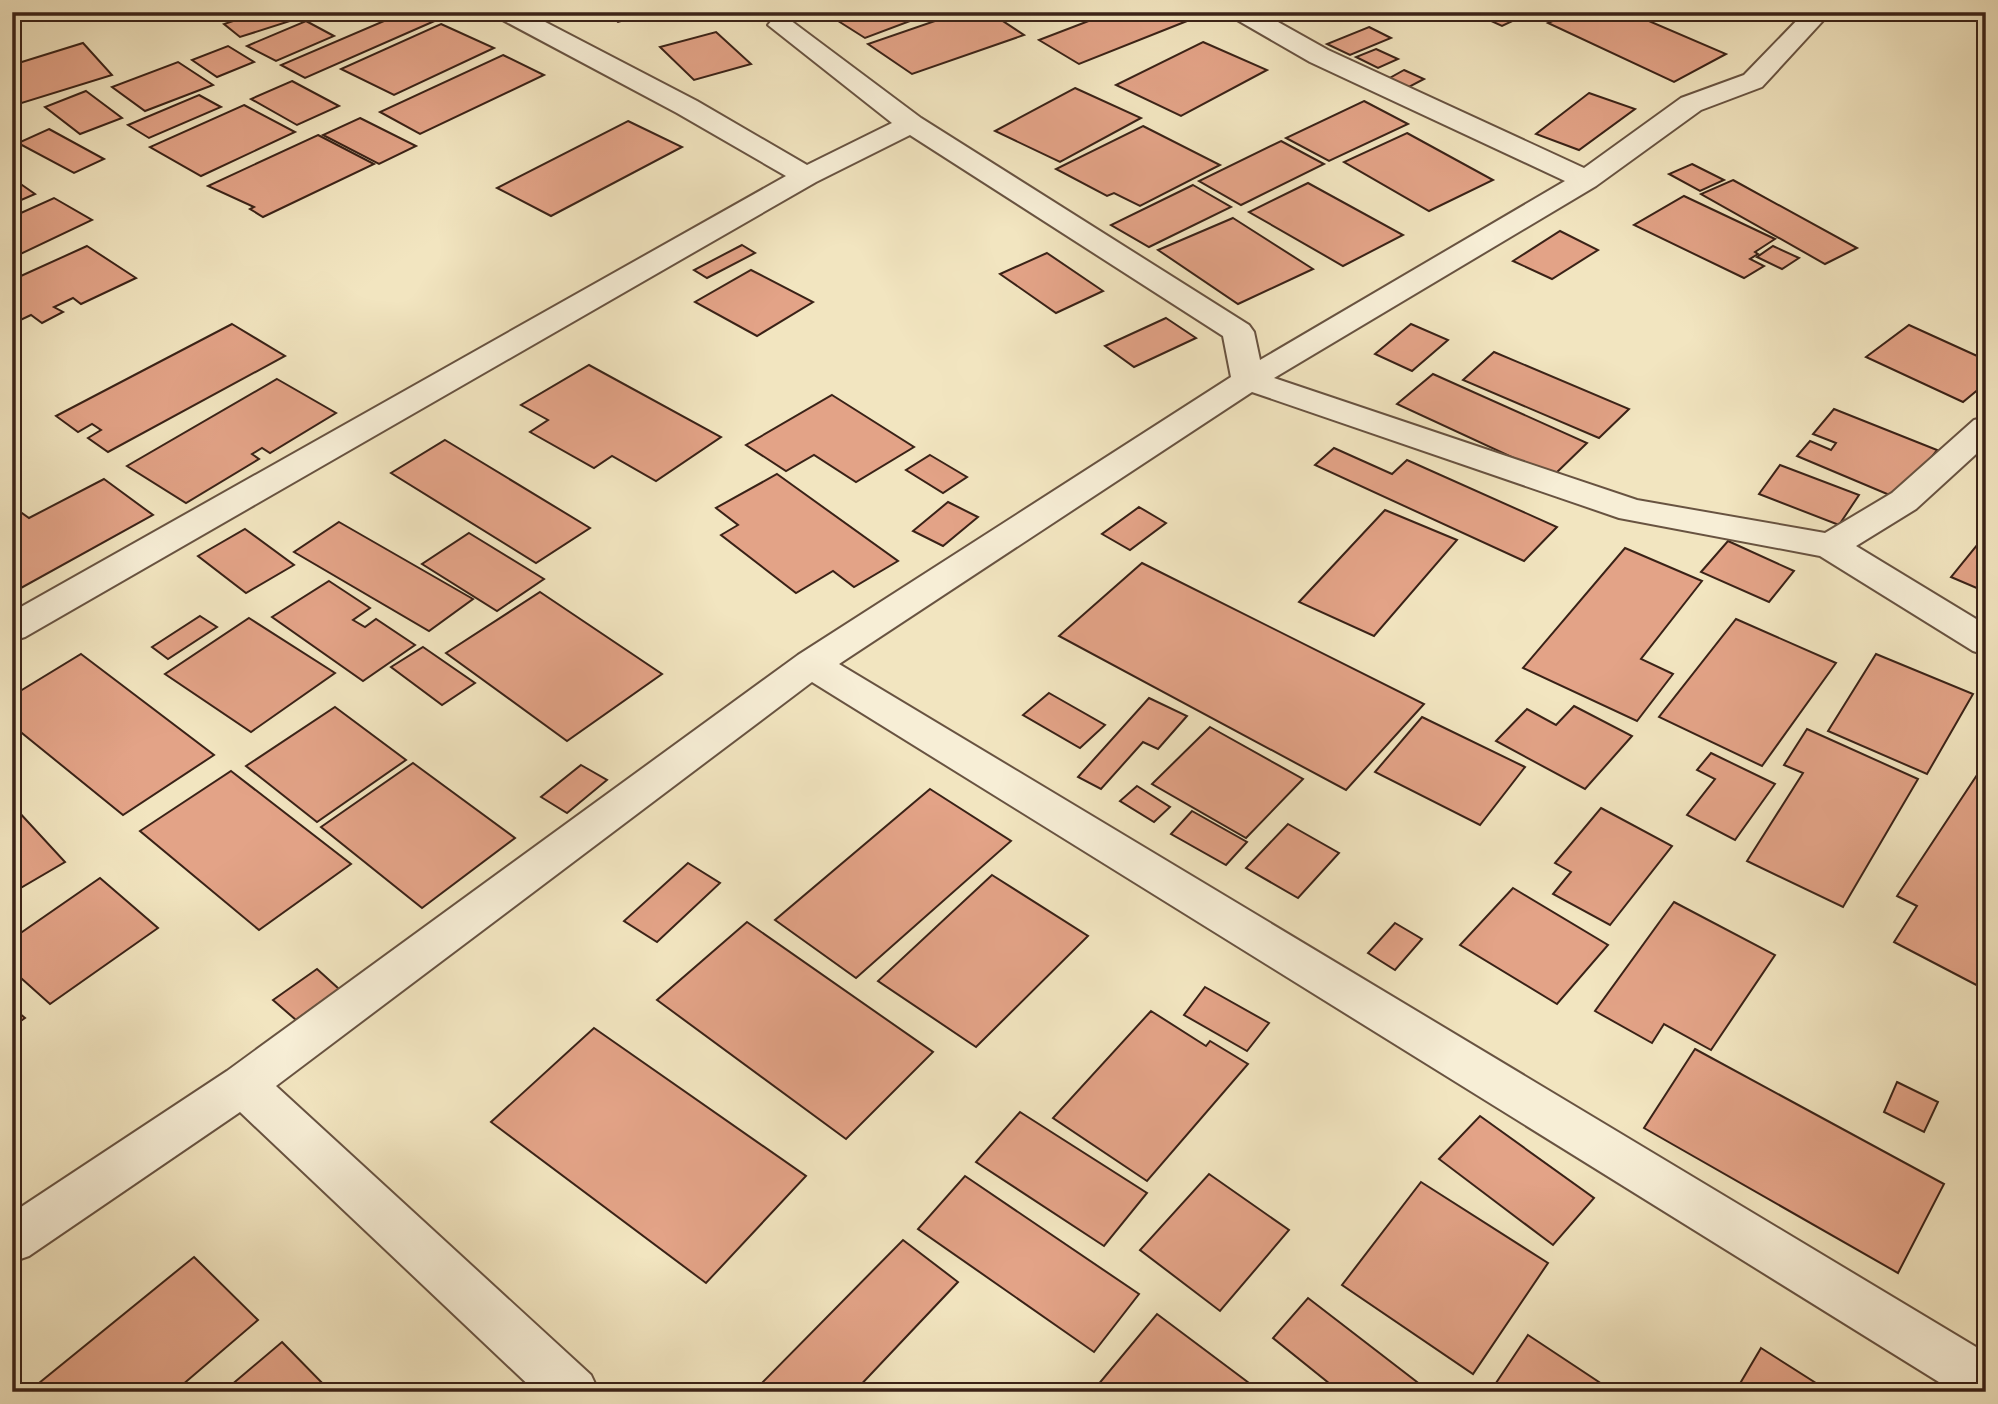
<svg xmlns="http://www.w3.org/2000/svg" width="1998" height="1404" font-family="'Libre Caslon Text',serif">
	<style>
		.building { fill: #e3a387; stroke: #3a2217; stroke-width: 2 }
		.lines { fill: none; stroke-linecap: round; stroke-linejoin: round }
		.minor-casing { stroke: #685341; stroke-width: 4 }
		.minor { fill: #f7eed6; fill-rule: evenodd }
	</style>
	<rect width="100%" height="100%" fill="#f2e5c0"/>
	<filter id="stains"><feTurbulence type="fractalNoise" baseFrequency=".00286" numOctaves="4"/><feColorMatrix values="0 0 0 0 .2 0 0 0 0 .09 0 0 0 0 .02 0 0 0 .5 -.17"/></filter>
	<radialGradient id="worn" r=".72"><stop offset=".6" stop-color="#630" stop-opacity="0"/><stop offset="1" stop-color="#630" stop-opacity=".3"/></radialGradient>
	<g class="building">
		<path d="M260,12H318L240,37L224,24Z"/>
		<path d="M405,12H455L305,78L281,65Z"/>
		<path d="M606,12H652L618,22Z"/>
		<path d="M824,12H934L865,38Z"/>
		<path d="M961,12H989L1024,35L912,74L868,44Z"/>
		<path d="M1112,12H1179L1192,19L1079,64L1039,40Z"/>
		<path d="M1485,12H1510L1521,17L1502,26L1478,15Z"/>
		<path d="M1573,12H1628L1726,54L1674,82L1548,23Z"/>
		<path d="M306,21L334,36L276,61L247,46Z"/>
		<path d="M441,24L494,48L394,95L341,69Z"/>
		<path d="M1369,27L1391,38L1350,55L1327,44Z"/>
		<path d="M716,32L751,64L694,80L660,47Z"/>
		<path d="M1203,42L1267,70L1181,116L1116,85Z"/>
		<path d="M83,43L112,75L12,106V65Z"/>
		<path d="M228,46L254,62L217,77L192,60Z"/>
		<path d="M1376,49L1398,59L1378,68L1356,57Z"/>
		<path d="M503,55L544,75L420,134L380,112Z"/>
		<path d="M178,62L213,85L145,111L112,87Z"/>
		<path d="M1404,70L1424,79L1407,88L1388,79Z"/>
		<path d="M292,81L339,106L297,125L251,99Z"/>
		<path d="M1075,88L1141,118L1060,162L995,131Z"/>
		<path d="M86,91L122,118L80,134L45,107Z"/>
		<path d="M1589,93L1635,109L1579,150L1536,134Z"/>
		<path d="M199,95L221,107L149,138L128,125Z"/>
		<path d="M1364,101L1408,124L1329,161L1286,138Z"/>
		<path d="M244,105L295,132L201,176L150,147Z"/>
		<path d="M360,118L416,146L379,164L323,135Z"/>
		<path d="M628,121L682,147L551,216L497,188Z"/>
		<path d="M1143,126L1220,165L1140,206L1114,193L1107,196L1056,169Z"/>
		<path d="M49,129L104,159L74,173L18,143Z"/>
		<path d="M1407,133L1493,180L1429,211L1344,162Z"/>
		<path d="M318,135L374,164L263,217L250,209L254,207L208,186Z"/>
		<path d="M1281,141L1324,164L1241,205L1199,181Z"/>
		<path d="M1692,164L1724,180L1700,191L1669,174Z"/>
		<path d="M12,178L35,194L12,204Z"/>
		<path d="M1733,180L1857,248L1825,264L1701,194Z"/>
		<path d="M1308,183L1403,235L1343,266L1249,212Z"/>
		<path d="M1193,185L1231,207L1149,247L1111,225Z"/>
		<path d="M1684,196L1775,239L1755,252L1758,254L1750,259L1764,266L1744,278L1634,225Z"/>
		<path d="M54,198L92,220L12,258V217Z"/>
		<path d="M1233,218L1313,269L1238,304L1158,250Z"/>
		<path d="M1560,231L1598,250L1552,279L1513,261Z"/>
		<path d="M742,245L755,253L707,278L694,270Z"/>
		<path d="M87,246L136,278L81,304L73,298L54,307L63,312L42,323L31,315L12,324V280Z"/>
		<path d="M1773,246L1799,258L1782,269L1757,257Z"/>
		<path d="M1047,253L1103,291L1056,313L1000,274Z"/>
		<path d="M751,270L813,302L757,336L695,302Z"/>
		<path d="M1166,318L1196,338L1134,367L1105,346Z"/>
		<path d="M232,324L285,356L108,452L88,438L101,430L92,424L78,432L56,416Z"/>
		<path d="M1411,324L1448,340L1412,371L1375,354Z"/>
		<path d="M1909,325L1986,360V383L1963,402L1866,357Z"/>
		<path d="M1494,352L1629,409L1599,438L1463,380Z"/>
		<path d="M589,365L721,437L656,481L612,456L594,468L530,432L548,420L521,405Z"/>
		<path d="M1433,374L1587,443L1553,476L1397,404Z"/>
		<path d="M277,379L336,413L270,453L262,448L252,454L259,459L186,503L127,466Z"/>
		<path d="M832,395L914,447L856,482L814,455L786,471L746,445Z"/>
		<path d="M1834,409L1937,450L1899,499L1797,456L1810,441L1831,450L1836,443L1813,434Z"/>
		<path d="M445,440L590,528L536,563L391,473Z"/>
		<path d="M1334,448L1392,474L1407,460L1557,527L1524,561L1315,465Z"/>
		<path d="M930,455L967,477L943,493L906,470Z"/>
		<path d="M1780,465L1859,495L1839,525L1759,494Z"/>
		<path d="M777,474L898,561L854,587L833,571L796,593L721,535L738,525L716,508Z"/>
		<path d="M104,479L153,515L21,588L12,581V515L19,511L29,518Z"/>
		<path d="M948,502L978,517L943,546L913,531Z"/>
		<path d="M1139,507L1166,523L1130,550L1102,534Z"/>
		<path d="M1385,510L1457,540L1374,636L1299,602Z"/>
		<path d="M339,522L473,599L429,631L294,552Z"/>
		<path d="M245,529L294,565L246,593L198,556Z"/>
		<path d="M469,533L544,579L497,611L422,564Z"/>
		<path d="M1986,534V592L1951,577Z"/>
		<path d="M1728,541L1794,571L1769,602L1701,572Z"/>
		<path d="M1625,548L1702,581L1641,659L1673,674L1637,721L1523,668Z"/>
		<path d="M1142,563L1424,704L1346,790L1059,636Z"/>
		<path d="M329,581L370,608L353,620L365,627L376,619L415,645L363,681L272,617Z"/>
		<path d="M540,592L662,674L567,741L446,653Z"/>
		<path d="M200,616L217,627L168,659L152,647Z"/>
		<path d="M249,618L335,673L251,732L165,674Z"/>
		<path d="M1736,619L1836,663L1762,766L1659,717Z"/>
		<path d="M423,647L475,683L442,705L391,667Z"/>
		<path d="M81,654L214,755L123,815L12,725V696Z"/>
		<path d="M1876,654L1973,694L1927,774L1828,731Z"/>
		<path d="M1049,693L1105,725L1080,748L1023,715Z"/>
		<path d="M1149,698L1187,716L1158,749L1143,742L1101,789L1078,777Z"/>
		<path d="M1574,706L1632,736L1585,789L1496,741L1527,709L1556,725Z"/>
		<path d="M335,707L406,760L317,822L246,766Z"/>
		<path d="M1422,717L1525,767L1480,825L1375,772Z"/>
		<path d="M1210,727L1303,779L1246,838L1152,784Z"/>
		<path d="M1807,729L1918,779L1843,907L1747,861L1803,773L1784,765Z"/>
		<path d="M1711,753L1775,784L1735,840L1687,815L1715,779L1697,770Z"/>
		<path d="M413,763L515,838L422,908L321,827Z"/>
		<path d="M581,765L607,780L567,813L541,797Z"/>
		<path d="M231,771L351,864L259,930L140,831Z"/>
		<path d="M1977,775L1986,779V990L1894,942L1917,906L1897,896Z"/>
		<path d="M1137,786L1170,807L1154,822L1120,801Z"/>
		<path d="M930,789L1011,841L856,978L775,920Z"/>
		<path d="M1601,808L1672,846L1610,925L1553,894L1571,872L1555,863Z"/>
		<path d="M17,810L65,862L12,893V813Z"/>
		<path d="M1192,811L1247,842L1226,865L1171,834Z"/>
		<path d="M1288,824L1339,853L1298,898L1246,868Z"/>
		<path d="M688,863L720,883L657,942L624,921Z"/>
		<path d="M992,875L1088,936L976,1047L878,981Z"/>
		<path d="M100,878L158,928L50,1004L12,970V939Z"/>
		<path d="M1513,888L1608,945L1557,1004L1460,945Z"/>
		<path d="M1674,902L1775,955L1711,1050L1664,1024L1652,1043L1595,1011Z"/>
		<path d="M747,922L933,1052L846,1139L657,1000Z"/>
		<path d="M1395,923L1422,939L1395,970L1368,953Z"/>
		<path d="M317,969L339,989L296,1020L273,1000Z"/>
		<path d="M1205,987L1269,1023L1247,1051L1184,1015Z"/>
		<path d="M12,1007L25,1018L12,1027Z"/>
		<path d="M1151,1011L1206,1046L1210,1041L1248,1064L1147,1181L1053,1118Z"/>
		<path d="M594,1028L806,1176L706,1283L491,1122Z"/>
		<path d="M1695,1049L1944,1184L1898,1273L1644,1128Z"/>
		<path d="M1897,1082L1938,1102L1924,1132L1884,1112Z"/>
		<path d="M1020,1112L1147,1193L1104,1246L976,1162Z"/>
		<path d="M1480,1116L1594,1198L1553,1245L1439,1159Z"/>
		<path d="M1209,1174L1289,1230L1220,1311L1140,1250Z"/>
		<path d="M965,1176L1139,1294L1094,1352L918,1229Z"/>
		<path d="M1421,1182L1548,1263L1473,1374L1342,1285Z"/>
		<path d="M903,1240L958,1282L854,1392H762L757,1388Z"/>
		<path d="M194,1257L258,1320L174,1392H28Z"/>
		<path d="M1308,1298L1430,1392H1340L1273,1338Z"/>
		<path d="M1157,1314L1261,1392H1092Z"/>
		<path d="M1528,1335L1614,1392H1490Z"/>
		<path d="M282,1342L331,1392H223Z"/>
		<path d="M1761,1348L1830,1392H1735Z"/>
	</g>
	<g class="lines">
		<defs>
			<path id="minor" d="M494,12H526L697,101L807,165L892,123L768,25L772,20L781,17L790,20L921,118L1249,325L1254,332L1260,360L1565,181L1310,62L1232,17L1229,12H1260L1328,50L1584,168L1681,98L1744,75L1805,12H1831L1762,87L1701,110L1596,186L1274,378L1637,500L1825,533L1892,493L1974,420L1986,417V445L1916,509L1856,546L1986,625V655L1973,651L1820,556L1619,518L1252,392L839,664L1986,1353V1392H1955L812,682L276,1086L591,1375L599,1392H536L240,1112L29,1256L12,1262V1213L227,1071L798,655L1231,377L1223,336L910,135L816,182L25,637L12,641V612L786,176L677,113L497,17Z"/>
		</defs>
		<use href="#minor" class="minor-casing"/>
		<use href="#minor" class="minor"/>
	</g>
	<rect width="1998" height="1404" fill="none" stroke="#f2e5c0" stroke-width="42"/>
	<rect x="14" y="14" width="1970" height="1376" fill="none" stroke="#3a2217" stroke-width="3.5"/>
	<rect x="21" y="21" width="1956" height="1362" fill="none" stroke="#3a2217" stroke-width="2"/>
	<rect width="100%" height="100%" filter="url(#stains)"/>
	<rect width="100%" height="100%" fill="url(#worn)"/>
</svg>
